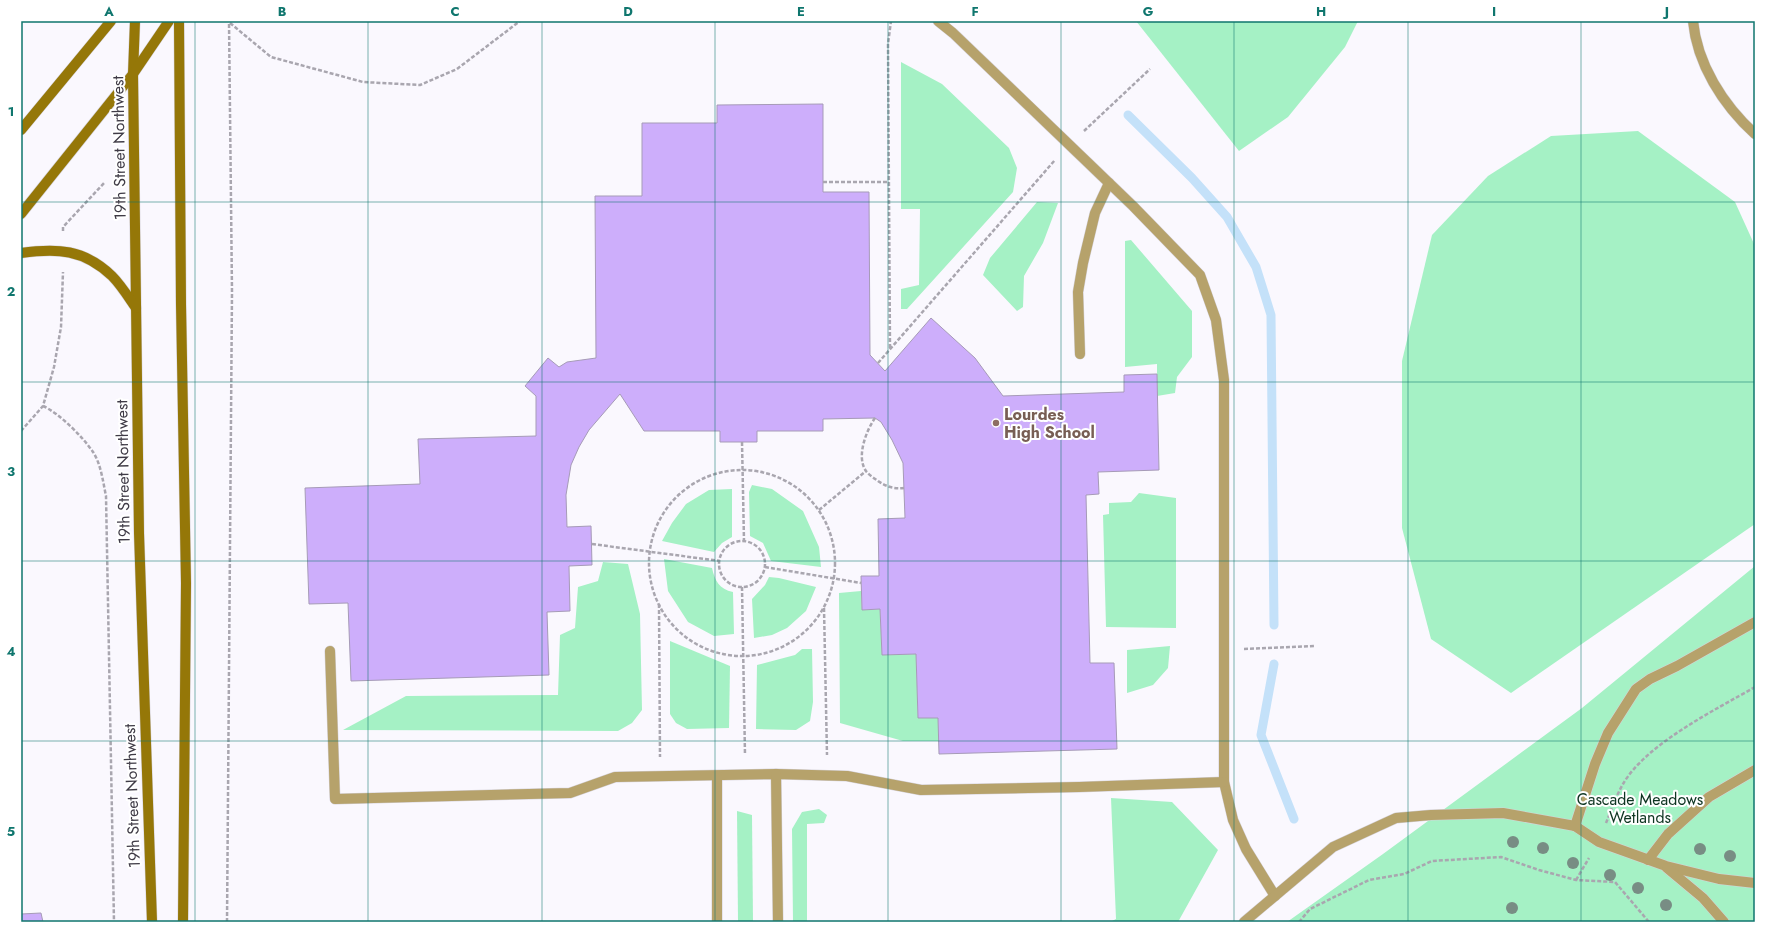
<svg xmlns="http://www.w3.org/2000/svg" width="1776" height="943" font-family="Jost,sans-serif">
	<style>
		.green { fill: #a5f1c5 }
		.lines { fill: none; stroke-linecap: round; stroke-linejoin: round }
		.stream { stroke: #c4e1f9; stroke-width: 9 }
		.building { fill: #cdaefb; stroke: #a69bb7 }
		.service-casing { stroke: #d5d2d9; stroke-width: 11 }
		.minor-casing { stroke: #d5d2d9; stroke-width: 11 }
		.secondary-casing { stroke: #d5d2d9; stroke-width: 11 }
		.path { stroke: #a9a6af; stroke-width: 2.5; stroke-dasharray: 4 2; stroke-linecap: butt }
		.service { stroke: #b6a26b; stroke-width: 10 }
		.minor { stroke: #b6a26b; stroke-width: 10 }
		.secondary { stroke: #957708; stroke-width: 10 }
		.tree { fill: #788d84 }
		.grid { fill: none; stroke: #0f766e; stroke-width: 1; stroke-opacity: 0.55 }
		.education-dot { fill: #8d6e63; stroke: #fff; stroke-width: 1.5 }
		.labels { text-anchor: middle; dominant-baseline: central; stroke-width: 4; stroke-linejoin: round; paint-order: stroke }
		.street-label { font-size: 16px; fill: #3f3b46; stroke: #fff }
		.education-label { font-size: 16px; font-weight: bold; fill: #785e54; stroke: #fff; text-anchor: start }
		.park-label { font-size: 16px; fill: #0d3521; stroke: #fff }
		.neatline { fill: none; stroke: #0f766e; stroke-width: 1.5 }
		.grid-label { font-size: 13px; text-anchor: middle; font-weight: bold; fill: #0f766e }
	</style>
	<rect width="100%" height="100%" fill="#faf8fe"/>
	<g class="green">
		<path d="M1136,21H1358L1345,47L1288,117L1239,151Z"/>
		<path d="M901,62L942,84L1009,148L1017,168L1013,192L907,309H901V289L919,285L920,209H901Z"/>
		<path d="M1638,131L1735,202L1755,246V524L1511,693L1431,639L1402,528V361L1432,235L1488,176L1551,136Z"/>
		<path d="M1037,202L1058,203L1043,243L1024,276L1023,307L1017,311L983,275L990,258Z"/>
		<path d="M1131,240L1192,311V357L1177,377L1175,393L1157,396V364L1125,367V241Z"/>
		<path d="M752,485L772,489L803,511L819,547L821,567L771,561L763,543L750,536L749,492Z"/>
		<path d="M732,489V537L722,543L714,552L662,541L672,523L686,504L709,490Z"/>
		<path d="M1139,493L1176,498V628L1106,627L1103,515L1109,514V503L1131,502Z"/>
		<path d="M664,559L712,568C715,581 719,589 733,592L734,634L714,636L688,622L668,591Z"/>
		<path d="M603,562L628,564L640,614L642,710L632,723L618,731L343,730L406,696L558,695L560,635L575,628L578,587L598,581Z"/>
		<path d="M1755,566V922H1287L1383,854L1582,708Z"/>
		<path d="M769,577L779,578L816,587L806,611L787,628L772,635L754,638L752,599L765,585Z"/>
		<path d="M861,591L862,610L880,609L882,655L916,654L918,718H938L939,741H903L840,723L839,593Z"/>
		<path d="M670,641L730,666L729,728L687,729L676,723L670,714Z"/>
		<path d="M1170,646L1168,668L1153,685L1127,693V650Z"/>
		<path d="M802,649H812L813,702L810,721L796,730L756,729L757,665L795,655Z"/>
		<path d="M1111,798L1172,802L1218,850L1178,922H1110L1116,919Z"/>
		<path d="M819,809L827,815L824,823L807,824V922H793L792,829L802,812Z"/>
		<path d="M737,811L752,815L753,922H738Z"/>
	</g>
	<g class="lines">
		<g class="stream">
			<path d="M1128,115L1192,178L1227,217L1256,267L1271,315L1274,625"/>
			<path d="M1274,664L1261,735L1294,819"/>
		</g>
	</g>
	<g class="building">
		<path d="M823,104V192H869L870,355L885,371L931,318L975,358L1003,396L1124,392V375L1157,374L1159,470L1098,472L1099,494L1086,495L1090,663H1114L1117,749L939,754L938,718H918L916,654L882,655L880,609L862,610L861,576H879L878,519L905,518L903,463L892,440L881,422L875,418L823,419V431H757V442H720V431H644L620,394L589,430L579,447L571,465L566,495L567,527L591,526L592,565L569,566L570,611L547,612L549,675L351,681L348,603L309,604L305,488L420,484L418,439L536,436V396L525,386L548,358L559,367L567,362L596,358L595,196H642V123H717V105Z"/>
		<path d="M41,913L43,922H21V914Z"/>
	</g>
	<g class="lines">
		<defs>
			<g id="service">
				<path d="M938,21L953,33L1133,206L1200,275L1216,320L1224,380V782L1233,820L1246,849L1275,896"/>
				<path d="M1080,354L1078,292L1083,263L1095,213L1109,183"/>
				<path d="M330,651L335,799L570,793L615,777L776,774L847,776L921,790L1079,787L1224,782"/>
				<path d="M1575,826L1599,842L1666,866L1719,879L1755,883"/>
				<path d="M1648,860L1668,834L1709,797L1755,770"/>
				<path d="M1667,868L1703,898L1724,922"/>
			</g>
			<g id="minor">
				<path d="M1693,21C1697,64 1723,105 1755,134"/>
				<path d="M776,774L778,922"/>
				<path d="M717,776V922"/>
				<path d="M1244,922L1333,847L1396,818L1431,815L1503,813L1575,826L1595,764L1608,733L1636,689L1650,679L1677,666L1755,622"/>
			</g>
			<g id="secondary">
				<path d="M135,21L133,74L139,533L152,922"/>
				<path d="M179,21L181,304L186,583L183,922"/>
				<path d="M21,130L111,21"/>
				<path d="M21,214L133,74L169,21"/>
				<path d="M21,253C57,248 84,249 112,276C121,285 129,298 136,308"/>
			</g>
		</defs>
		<use href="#service" class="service-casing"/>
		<use href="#minor" class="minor-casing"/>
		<use href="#secondary" class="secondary-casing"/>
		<g class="path">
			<path d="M230,23L271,57L363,82L420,85L457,69L520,21"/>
			<path d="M1084,131L1150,69"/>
			<path d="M823,182H889"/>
			<path d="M63,231V227L105,182"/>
			<path d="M890,348L888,44L891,21"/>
			<path d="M878,363L1055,160"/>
			<path d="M43,406C59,413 83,437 93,452C101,464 103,482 106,496L114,922"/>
			<path d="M875,418C866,431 856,457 866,471C869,475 874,478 878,481C887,487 894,489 904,488"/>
			<path d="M21,431L43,406L54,367L61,327L63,272"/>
			<path d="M742,442L744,541"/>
			<circle cx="742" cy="563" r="93"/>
			<path d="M819,510L866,471"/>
			<circle cx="742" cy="564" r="23"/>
			<path d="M592,544L720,561"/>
			<path d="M765,567L861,583"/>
			<path d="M742,587L745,755"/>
			<path d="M659,604L660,757"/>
			<path d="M824,608L827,755"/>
			<path d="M1244,649L1314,646"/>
			<path d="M1606,823C1611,811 1616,796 1623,784C1646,744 1715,710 1755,687"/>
			<path d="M1576,880L1589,858"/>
			<path d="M227,922L232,292L229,21"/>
			<path d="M1299,922L1310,909L1369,880L1404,874L1432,861L1501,857L1539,870L1576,880L1615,882L1649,922"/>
		</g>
		<use href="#service" class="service"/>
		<use href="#minor" class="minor"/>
		<use href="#secondary" class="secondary"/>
	</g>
	<g class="tree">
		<circle cx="1513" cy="842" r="6"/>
		<circle cx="1543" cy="848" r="6"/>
		<circle cx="1700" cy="849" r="6"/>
		<circle cx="1730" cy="856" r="6"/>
		<circle cx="1573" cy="863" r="6"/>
		<circle cx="1610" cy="875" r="6"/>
		<circle cx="1638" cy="888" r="6"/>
		<circle cx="1666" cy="905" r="6"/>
		<circle cx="1512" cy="908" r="6"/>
	</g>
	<path class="grid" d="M195,21V922M368,21V922M542,21V922M715,21V922M888,21V922M1061,21V922M1234,21V922M1408,21V922M1581,21V922M21,202H1755M21,382H1755M21,561H1755M21,741H1755"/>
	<circle class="education-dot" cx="996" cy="423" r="4"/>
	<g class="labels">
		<g class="street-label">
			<text transform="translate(119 148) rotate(-91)">19th Street Northwest</text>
			<text transform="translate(123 472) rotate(-91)">19th Street Northwest</text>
			<text transform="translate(132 796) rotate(-92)">19th Street Northwest</text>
		</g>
		<g class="education-label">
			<text x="1004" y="414">Lourdes<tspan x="1004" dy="18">High School</tspan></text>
		</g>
		<g class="park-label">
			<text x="1640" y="799">Cascade Meadows<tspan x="1640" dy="18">Wetlands</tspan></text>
		</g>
	</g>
	<rect width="1776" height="943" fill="none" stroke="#ffffff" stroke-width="44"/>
	<rect x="22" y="22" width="1732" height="899" class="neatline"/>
	<g class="grid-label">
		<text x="109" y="16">A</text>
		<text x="282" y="16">B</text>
		<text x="455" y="16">C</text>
		<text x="628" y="16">D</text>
		<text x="801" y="16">E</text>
		<text x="975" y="16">F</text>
		<text x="1148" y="16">G</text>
		<text x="1321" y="16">H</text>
		<text x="1494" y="16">I</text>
		<text x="1667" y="16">J</text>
		<text x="11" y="116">1</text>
		<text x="11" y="296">2</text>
		<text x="11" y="476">3</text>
		<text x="11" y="656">4</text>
		<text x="11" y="836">5</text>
	</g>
</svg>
